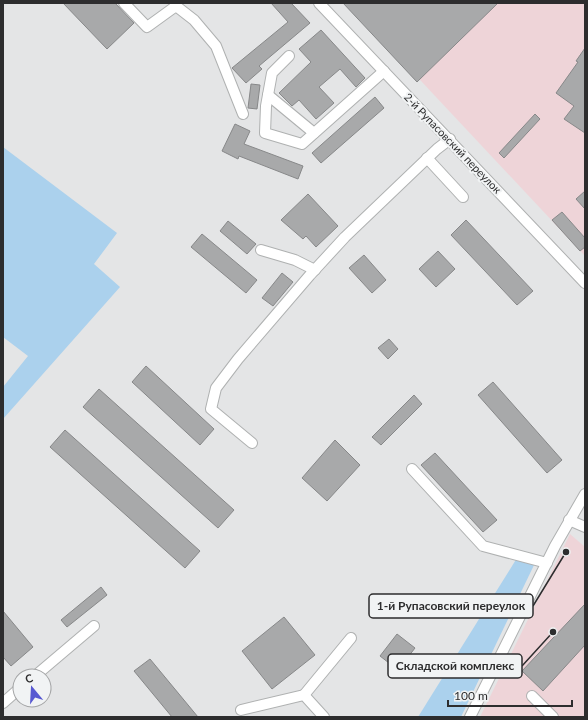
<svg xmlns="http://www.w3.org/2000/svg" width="588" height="720" font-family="Lato,sans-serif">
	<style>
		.industrial { fill: #eed4d8 }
		.green { fill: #abd1ed }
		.building { fill: #a8a9aa; stroke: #878889 }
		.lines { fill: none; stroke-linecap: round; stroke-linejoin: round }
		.minor-casing { stroke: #afb1b1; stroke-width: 12 }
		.minor { stroke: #fff; stroke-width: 10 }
		.labels { text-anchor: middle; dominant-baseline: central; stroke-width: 4; stroke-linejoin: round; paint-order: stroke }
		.street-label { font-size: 11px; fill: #2d2d2e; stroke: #f1f3f4 }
		.leader { fill: none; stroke: #2d2d2e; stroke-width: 1.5 }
		.callout-dot { fill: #2d2d2e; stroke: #f1f3f4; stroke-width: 1.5 }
		.callout { fill: #f1f3f4; stroke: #2d2d2e; stroke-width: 1.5 }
		.callout-label { font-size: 12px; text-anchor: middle; font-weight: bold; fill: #2d2d2e }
	</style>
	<rect width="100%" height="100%" fill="#e4e5e6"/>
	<g class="industrial">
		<path d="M348,3H585V256Z"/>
		<path d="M570,534L585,547V717H480Z"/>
	</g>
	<g class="green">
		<path d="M3,147L117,233L94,264L120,287L3,419V387L28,356L3,337Z"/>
		<path d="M517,558L535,563L461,717H418Z"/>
	</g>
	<g class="building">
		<path d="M63,3H115L134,23L107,49Z"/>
		<path d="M271,3H291L310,23L259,66L262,69L246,83L232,68L288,22Z"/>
		<path d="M343,3H498L417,82Z"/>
		<path d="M321,30L365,78L356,87L340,69L319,87L334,103L316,119L299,100L292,106L279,93L311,62L299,49Z"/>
		<path d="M585,48V133L564,119L574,106L556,93L578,62L576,61Z"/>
		<path d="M251,84L260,85L257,109L248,108Z"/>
		<path d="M375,97L384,108L321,163L312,153Z"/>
		<path d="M535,114L540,119L504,158L499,153Z"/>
		<path d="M235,124L250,131L244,144L303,166L298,179L239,156L238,159L222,151Z"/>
		<path d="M585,191V209L576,199Z"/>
		<path d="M308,194L338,226L316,247L306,236L303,239L281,220Z"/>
		<path d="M562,212L585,238V247L580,251L552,220Z"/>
		<path d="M466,220L533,291L517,305L451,235Z"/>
		<path d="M228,221L256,244L247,254L220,231Z"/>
		<path d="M202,234L257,280L246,293L191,247Z"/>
		<path d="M438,251L455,269L436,287L419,269Z"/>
		<path d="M364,255L386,280L372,293L349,268Z"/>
		<path d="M282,273L293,282L273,306L262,298Z"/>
		<path d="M389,339L398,349L388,359L378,348Z"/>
		<path d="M146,366L214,429L200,445L132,382Z"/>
		<path d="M493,382L562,460L547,473L478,395Z"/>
		<path d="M99,389L234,510L218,528L83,407Z"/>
		<path d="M414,395L422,404L381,445L372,437Z"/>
		<path d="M65,430L200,551L185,568L50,447Z"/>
		<path d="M335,440L360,465L327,501L302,478Z"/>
		<path d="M435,453L497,520L483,532L421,465Z"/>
		<path d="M101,587L107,595L67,627L61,620Z"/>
		<path d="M585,604V645L543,691L522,671Z"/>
		<path d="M3,611L33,647L11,666L3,657Z"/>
		<path d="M284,617L315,655L272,689L242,651Z"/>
		<path d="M397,634L415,648L398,670L380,656Z"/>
		<path d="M150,659L198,717H172L134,671Z"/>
	</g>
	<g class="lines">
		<defs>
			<g id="minor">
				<path d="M124,3L147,27L176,6L194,20L216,46L243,114"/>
				<path d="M319,3L585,283"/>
				<path d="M289,56L272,73L266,106L265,133L302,144L384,71"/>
				<path d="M268,95L314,133"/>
				<path d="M427,158L463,197"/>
				<path d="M261,250L295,260L315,270"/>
				<path d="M252,443L211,409L216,388L238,359L310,275L345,237L437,149L450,139"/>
				<path d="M412,469L483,546L547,563"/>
				<path d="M569,520L585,527"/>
				<path d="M35,676L94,626"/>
				<path d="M304,695L351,638"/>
				<path d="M532,696L553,717"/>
				<path d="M3,703L20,688"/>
				<path d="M241,710L304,695L324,717"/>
				<path d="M470,717L555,546L585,494"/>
			</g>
		</defs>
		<use href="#minor" class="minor-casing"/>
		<use href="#minor" class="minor"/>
	</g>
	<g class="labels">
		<g class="street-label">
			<text transform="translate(453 143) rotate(46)">2-й Рупасовский переулок</text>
		</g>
	</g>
	<path class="leader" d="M566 552L533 606M553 632L522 666"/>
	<g class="callout-dot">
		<circle cx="566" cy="552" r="4"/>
		<circle cx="553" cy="632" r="4"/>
	</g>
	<g class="callout">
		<rect x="369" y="594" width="164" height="24" rx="4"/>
		<rect x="388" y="654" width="134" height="24" rx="4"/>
	</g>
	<g class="callout-label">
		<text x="451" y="610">1-й Рупасовский переулок</text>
		<text x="455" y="670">Складской комплекс</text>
	</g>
	<rect width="588" height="720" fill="none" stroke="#2d2d2e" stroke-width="8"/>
	<g transform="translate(32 688) rotate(342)"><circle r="19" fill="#f1f3f4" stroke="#a3a4a5"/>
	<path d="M0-3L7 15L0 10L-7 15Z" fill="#5859d1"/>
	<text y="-6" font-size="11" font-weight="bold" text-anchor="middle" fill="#2d2d2e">С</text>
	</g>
	<path d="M448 700v6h124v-6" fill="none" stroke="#2d2d2e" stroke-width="2"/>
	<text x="454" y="700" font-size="12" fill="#2d2d2e" stroke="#f1f3f4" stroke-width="3" paint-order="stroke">100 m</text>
</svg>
